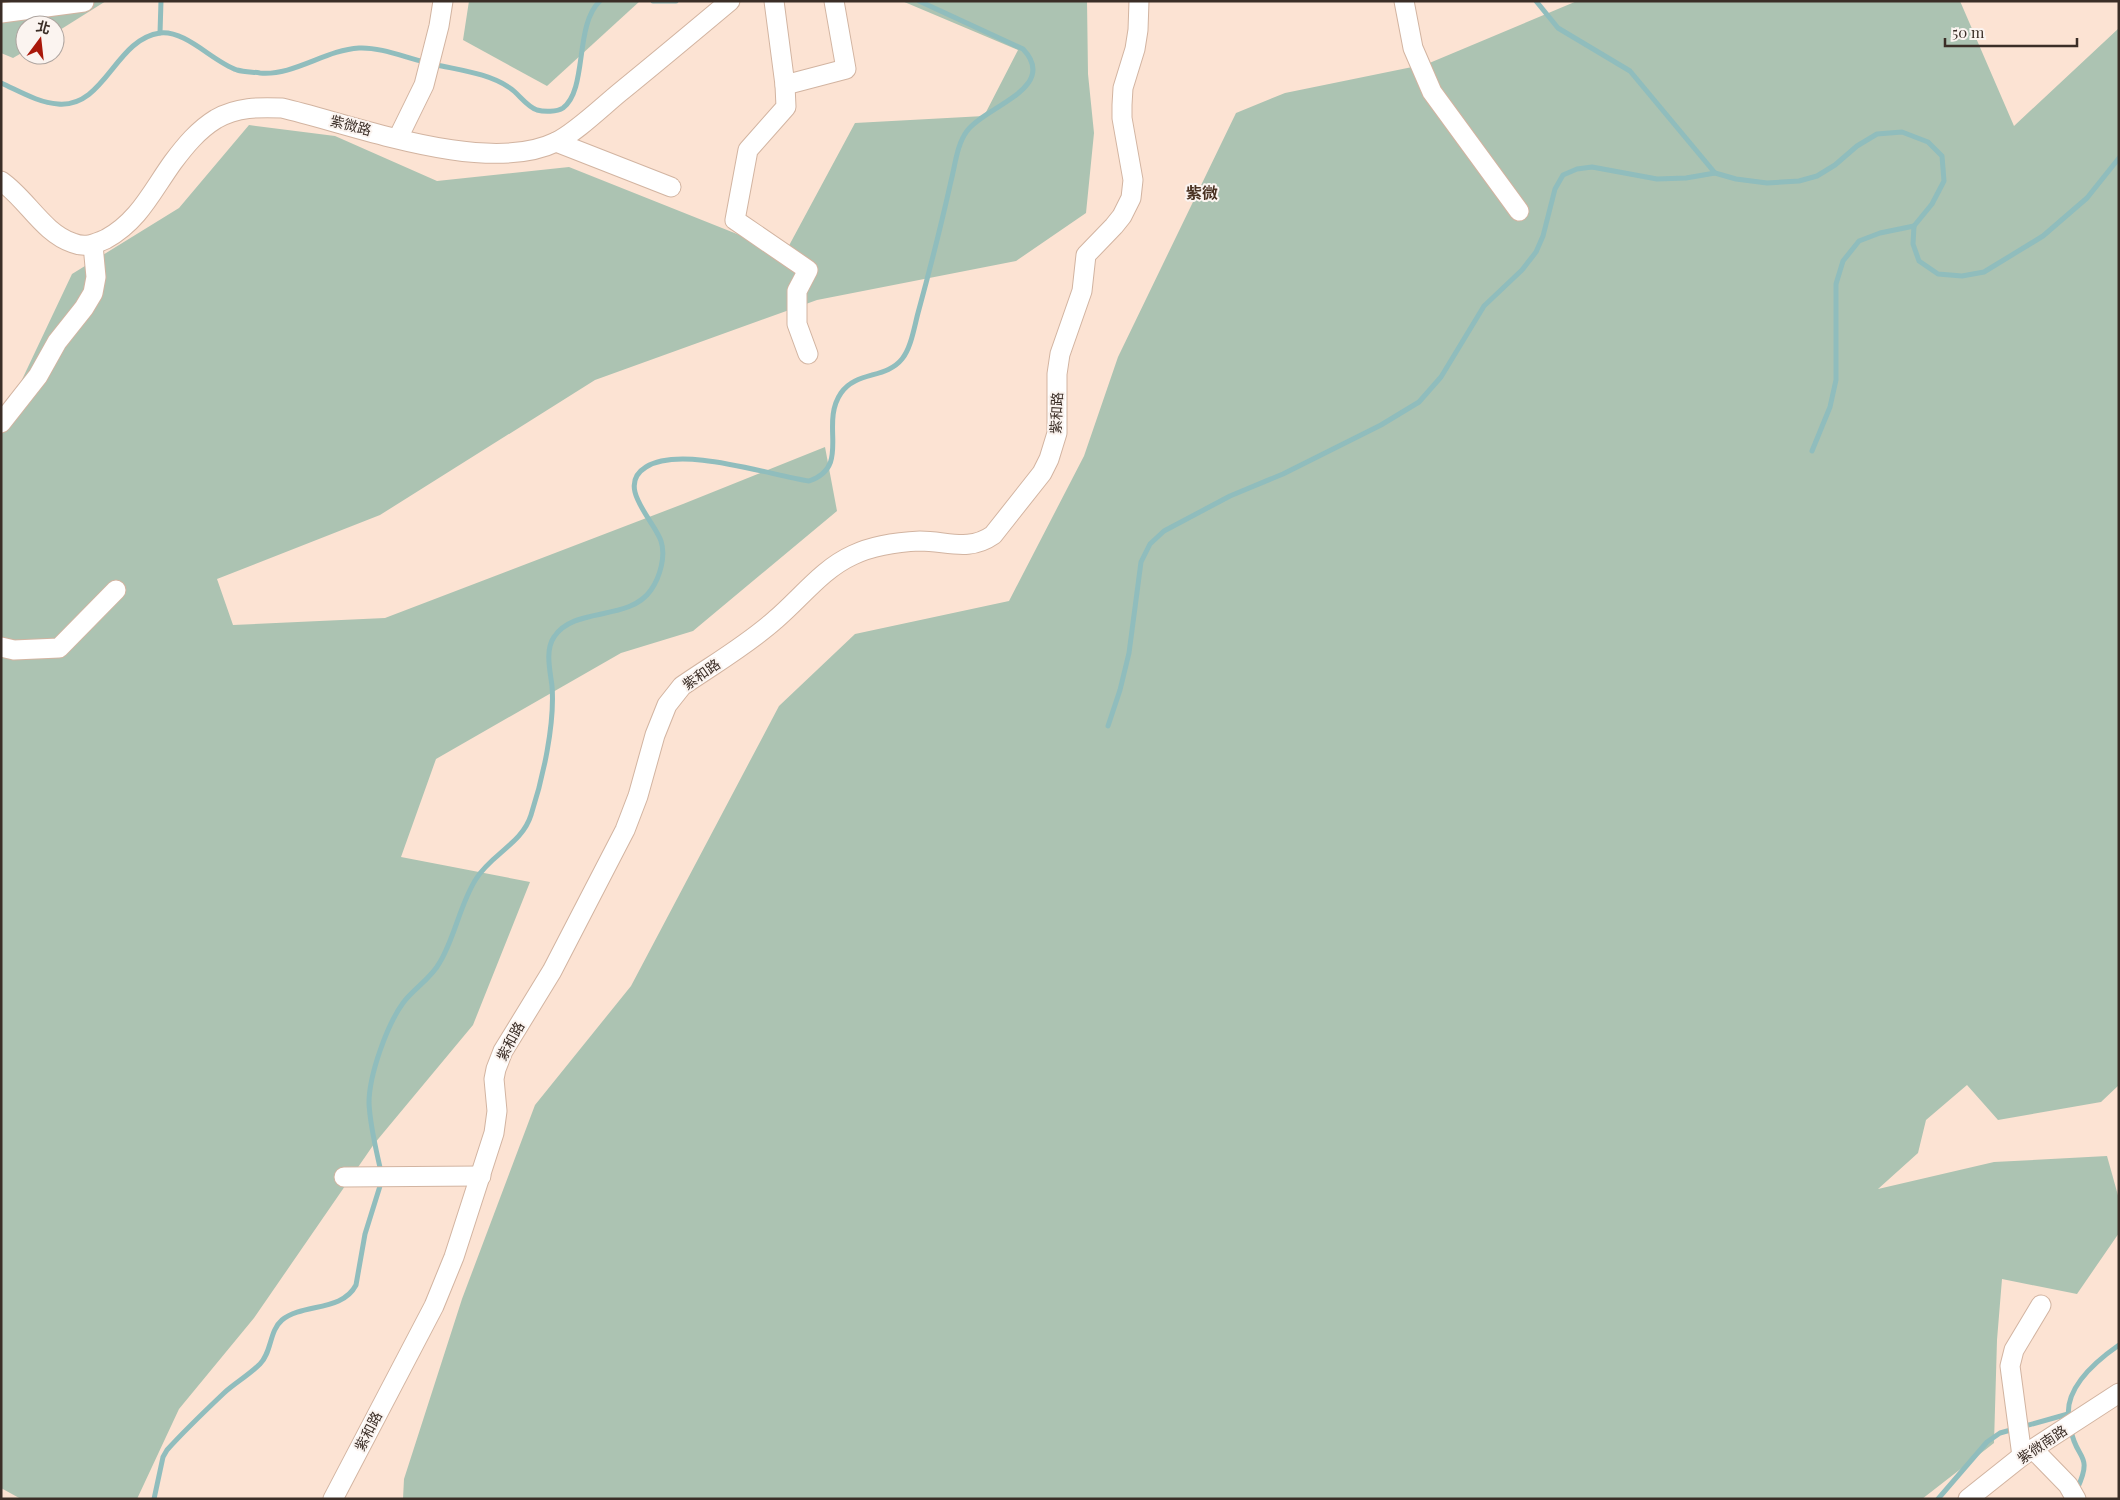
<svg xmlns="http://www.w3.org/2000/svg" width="2120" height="1500" font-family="'Playfair Display','Noto Sans TC',serif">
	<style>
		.green { fill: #acc3b2 }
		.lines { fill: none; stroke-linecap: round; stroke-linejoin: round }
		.stream { stroke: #90bdbd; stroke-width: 5 }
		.minor-casing { stroke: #d2b4a1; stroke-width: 21 }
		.minor { stroke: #fff; stroke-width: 19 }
		.labels { text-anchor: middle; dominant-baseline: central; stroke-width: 4; stroke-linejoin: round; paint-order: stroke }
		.street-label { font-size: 14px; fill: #3b2e27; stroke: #fbf4f0 }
		.quarter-label { font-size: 16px; font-weight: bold; fill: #493121; stroke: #fbf4f0 }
	</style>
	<rect width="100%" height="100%" fill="#fce3d3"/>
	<g class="green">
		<path d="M1,1H106L55,33V25H25V51L13,58L1,53Z"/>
		<path d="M469,1H640L547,86L463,40Z"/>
		<path d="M902,1H1087L1088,74L1094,133L1086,213L1016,261L817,300L595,380L380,515L217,579L233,625L385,618L683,504L825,447L837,511L693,631L621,653L436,759L401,857L530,882L473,1025L374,1144L254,1318L179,1409L137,1499H21L1,1488V424L72,274L179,208L249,125L335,136L437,181L569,167L785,253L855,123L984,116L1018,50Z"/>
		<path d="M1577,1H1960L2014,126L2119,28V1085L2101,1102L1998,1120L1967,1085L1926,1120L1918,1153L1878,1189L1994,1162L2107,1156L2119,1199V1233L2077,1294L2002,1279L1997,1340L1994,1443L1922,1499H403L404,1479L462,1299L535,1105L631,986L779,706L855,634L1009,601L1084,456L1118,357L1236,113L1285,93L1427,64Z"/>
	</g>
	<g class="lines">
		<g class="stream">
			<path d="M653,1H676"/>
			<path d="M1536,1L1558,28L1630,71L1715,173L1736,179L1767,183L1799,181L1817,176L1835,165L1857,146L1877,134L1902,132L1928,142L1942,156L1944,181L1932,204L1914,226L1913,244L1919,261L1938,274L1962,276L1984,272L2043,236L2087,198L2119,158"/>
			<path d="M160,33L161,1"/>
			<path d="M433,64C458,70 489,73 510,88C519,94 526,106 537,110C544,112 557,112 563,108C588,89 574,25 600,1"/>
			<path d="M1,83C19,91 39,103 58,104C105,108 115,39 160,33C186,30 213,62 237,70C244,72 253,72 260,73C294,76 325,50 359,48C380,47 404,57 425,62"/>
			<path d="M1812,451L1830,407L1836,380V284L1843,261L1859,241L1880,233L1914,226"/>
			<path d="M1108,726L1120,690L1129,653L1141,562L1150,544L1164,531L1230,496L1283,474L1381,425L1419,402L1441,377L1484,306L1522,270L1536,252L1543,236L1555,189L1563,175L1577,169L1592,167L1657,179L1686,178L1715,173"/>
			<path d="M381,1172C376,1149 370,1126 369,1103C369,1075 387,1025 403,1003C414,988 431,979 440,962C455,937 460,904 476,879C491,854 522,844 531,815C543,778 555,724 552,686C550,670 545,650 554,637C574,606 629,622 651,590C660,577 666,556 661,541C654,520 615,486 646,467C681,445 769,475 809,481C852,466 819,425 841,393C856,371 886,379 902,359C911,348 914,328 918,313C930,269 941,226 951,181C955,166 957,144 967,131C984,107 1060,88 1023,49L919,1"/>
			<path d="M2069,1420C2063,1388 2096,1361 2119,1345"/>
			<path d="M2071,1430C2076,1460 2094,1453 2077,1489"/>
			<path d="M154,1499L163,1457L167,1450C185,1430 205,1411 224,1393C235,1383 249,1375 260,1364C272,1352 269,1331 282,1320C303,1303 342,1312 356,1285L365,1234L380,1186"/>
			<path d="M1938,1499L1987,1442L2000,1433L2068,1414"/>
		</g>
		<defs>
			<g id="minor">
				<path d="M774,1L785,85L786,107L748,150L735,220L808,270L797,291V324L808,354"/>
				<path d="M1404,1L1413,48L1432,92L1519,211"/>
				<path d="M1,13L84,2"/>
				<path d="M785,85L846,69L834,1"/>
				<path d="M398,138L424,85L439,26L443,1"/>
				<path d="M556,142L671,187"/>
				<path d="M1,181C27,199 43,233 73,243C85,248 95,244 106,239C139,221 152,191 173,162C185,146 198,130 216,119C237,107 259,107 282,108C355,125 486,176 556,142C575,133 602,107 619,93C656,63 693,32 730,1"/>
				<path d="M1,423L38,376L57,342L84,308L93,293L96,277L93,245"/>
				<path d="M1,647L14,650L59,648L116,590"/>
				<path d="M344,1177L481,1176"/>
				<path d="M2033,1449L2068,1485L2076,1499"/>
				<path d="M2022,1456L2010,1366L2014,1350L2041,1305"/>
				<path d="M333,1499L434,1306L454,1257L494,1133L497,1111L494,1079L496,1069L503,1051L552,971L625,830L638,796L655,735L667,705L682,686C714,664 747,645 775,620C801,598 822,569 853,555C874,545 898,542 920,541C947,541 969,552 993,535L1042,473L1049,459L1057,433V374L1060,354L1082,291L1086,255L1114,226L1122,216L1131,198L1133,180L1122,118V105L1123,88L1135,49L1138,30L1139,1"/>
				<path d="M1968,1499L2022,1456L2119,1393"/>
			</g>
		</defs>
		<use href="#minor" class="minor-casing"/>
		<use href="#minor" class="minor"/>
	</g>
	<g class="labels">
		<g class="street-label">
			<text transform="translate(351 125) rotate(15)">紫微路</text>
			<text transform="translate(1056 413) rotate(-87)">紫和路</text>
			<text transform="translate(701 674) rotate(-35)">紫和路</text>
			<text transform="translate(510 1041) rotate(-62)">紫和路</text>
			<text transform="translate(368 1431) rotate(-63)">紫和路</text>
			<text transform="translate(2042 1444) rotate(-34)">紫微南路</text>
		</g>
		<g class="quarter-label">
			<text x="1202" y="192">紫微</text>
		</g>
	</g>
	<rect width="2120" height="1500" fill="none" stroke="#3b2e27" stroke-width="5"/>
	<g transform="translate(40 40) rotate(15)"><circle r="24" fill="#fbf4f0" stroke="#aea5a0"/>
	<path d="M0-4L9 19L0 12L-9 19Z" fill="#a9170a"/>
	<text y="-8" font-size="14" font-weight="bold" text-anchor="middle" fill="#3b2e27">北</text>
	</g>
	<path d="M1945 38v8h132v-8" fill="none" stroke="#3b2e27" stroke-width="2.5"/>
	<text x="1952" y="38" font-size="15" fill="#3b2e27" stroke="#fbf4f0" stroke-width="4" paint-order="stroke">50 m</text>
</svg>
